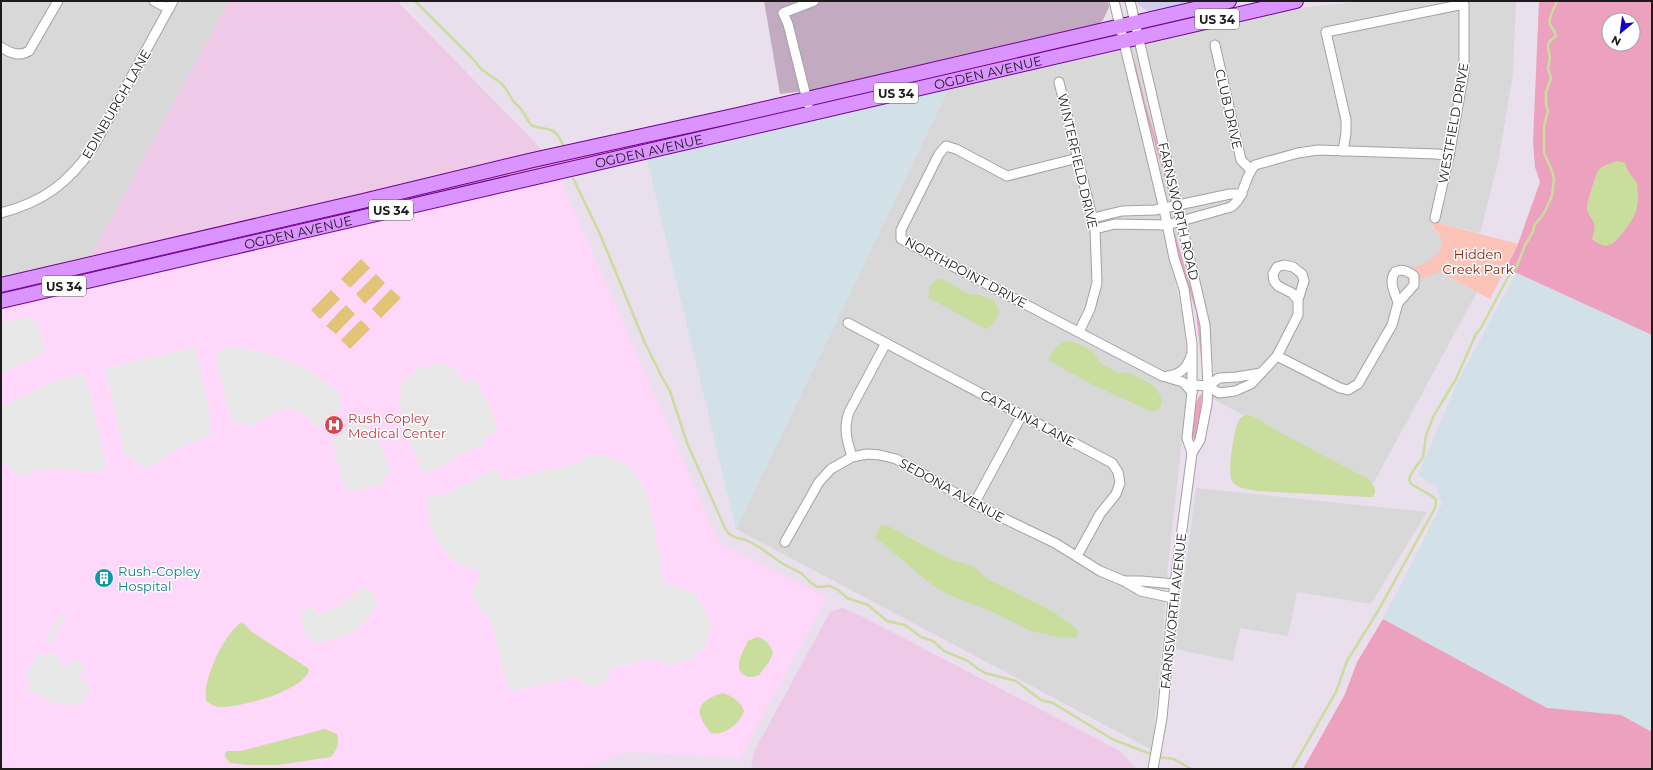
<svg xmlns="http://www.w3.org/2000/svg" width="1653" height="770" font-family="Montserrat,sans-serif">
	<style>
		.residential { fill: #d8d8d9 }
		.commercial { fill: #d1cdf0 }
		.industrial { fill: #d1e1e7 }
		.education { fill: #ffd7fb }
		.construction { fill: #c2abc0 }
		.farmland { fill: #eec9e8 }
		.grass { fill: #eca1bf; fill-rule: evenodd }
		.park { fill: #fcc3b8 }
		.pitch { fill: #e2c377 }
		.parking { fill: #e7e7e7 }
		.water { fill: #c9de9c }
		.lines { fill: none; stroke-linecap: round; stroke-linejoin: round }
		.stream { stroke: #c9de9c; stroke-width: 2.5 }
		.street-casing { stroke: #a2a2a2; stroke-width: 11 }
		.primary-casing { stroke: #6f0092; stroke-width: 16 }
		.street { stroke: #fff; stroke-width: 9 }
		.primary { stroke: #da93ff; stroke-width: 14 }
		.labels { text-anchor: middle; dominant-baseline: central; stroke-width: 3; stroke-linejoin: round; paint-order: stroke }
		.shield { fill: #fff; stroke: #5f5f5f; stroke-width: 1 }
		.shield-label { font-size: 12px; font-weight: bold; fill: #1b1b1b }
		.street-label { font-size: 13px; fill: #1b1b1b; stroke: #fff }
		.park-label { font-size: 13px; fill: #7d1a05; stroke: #fff }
		.health-label { font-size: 13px; fill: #be3a42; stroke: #fff; text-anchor: start }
		.culture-label { font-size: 13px; fill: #0d838f; stroke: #fff; text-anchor: start }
	</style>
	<rect width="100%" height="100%" fill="#eadfed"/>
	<g class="residential">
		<path d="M1,1H229L89,259L1,279Z"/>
		<path d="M1363,1H1516L1513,73L1498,163L1480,233L1431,221L1432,227L1438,233L1442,241L1441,248L1437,255L1431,261L1440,272L1477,292L1373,484L1213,399V366L1208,317L1190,236L1166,240L1183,316L1187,355V395L1168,565L1162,647L1152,750L736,529L950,86L1274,11Z"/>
		<path d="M1196,488L1427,512L1371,604L1297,592L1288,636L1240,628L1233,661L1175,649Z"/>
	</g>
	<path class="commercial" d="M1136,1H1206L1156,11H1148L1140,6Z"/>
	<g class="industrial">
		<path d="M950,86L736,529L646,156Z"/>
		<path d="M1516,273L1652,335V732L1621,715L1547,708L1383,619L1442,504L1437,488L1418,475L1458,381Z"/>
	</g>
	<path class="education" d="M559,176L719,543L827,597L740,758L630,752L581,769H28L1,766V308L101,287L170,267Z"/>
	<path class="construction" d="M764,1H1108L1109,7L1103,20L1099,24L1091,27L822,89L780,94Z"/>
	<g class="farmland">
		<path d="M229,1H397L545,153L89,259Z"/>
		<path d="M843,608L863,617L1120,751L1136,769H751L754,752L830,612Z"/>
	</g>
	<g class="grass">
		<path d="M1539,1H1651L1652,335L1506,268L1518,244L1540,182L1535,167L1533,142ZM1609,20H1633V44H1609Z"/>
		<path d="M1134,62H1135L1146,106L1164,167L1170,195L1144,107Z"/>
		<path d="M731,122L658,143L288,228L363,206L653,139Z"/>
		<path d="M1175,233L1198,313L1201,341L1202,366L1196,312L1179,256L1175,240Z"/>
		<path d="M1202,394L1198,438L1195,439L1192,437C1193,426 1193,399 1202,394Z"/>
		<path d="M1383,619L1547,708L1621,715L1652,732V769H1303L1345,694L1357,662Z"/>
	</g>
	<path class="park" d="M1431,221L1518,244L1490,299L1440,272L1420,279L1414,268C1428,262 1449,253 1439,234C1435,229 1432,227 1431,221Z"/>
	<g class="pitch">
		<path d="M361,259L370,268L350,288L341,279Z"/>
		<path d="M376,274L385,283L365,304L356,294Z"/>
		<path d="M391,289L401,298L381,318L372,309Z"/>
		<path d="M331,290L340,299L320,319L311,310Z"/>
		<path d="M346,305L355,314L336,334L326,326Z"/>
		<path d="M361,320L370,329L350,349L341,340Z"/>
	</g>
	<g class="parking">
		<path d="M29,316L31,322L37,321L45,352L1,374V323Z"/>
		<path d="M223,346L248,349L273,355L296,364L316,375L342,396L338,400L343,407L318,428L303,413L289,408L275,412L266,419L257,421L255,427L244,423L235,424L227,404L215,354L222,352Z"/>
		<path d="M195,347L210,412L209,429L211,435L190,443L171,453L146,470L130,456L125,457L105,368Z"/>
		<path d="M424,364L427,368L433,364H447L451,370L455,368L465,383L474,378L491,409L498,432L484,438L483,440L485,445L461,454L443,467L423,474L410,442L398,417L403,414L398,402L402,389L399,385Z"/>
		<path d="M83,373L90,392L107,470L85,472L61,469L38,470L20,477L1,459V408L24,395L55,381Z"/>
		<path d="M356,420L360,426L366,422L383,450L392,474L385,476L386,484L349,492L340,477L339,464L335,460L334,446L331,442Z"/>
		<path d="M582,455H600L616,459L630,467L640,481L647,494L661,561L659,562L664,583L698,594L696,600L703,604L706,608L707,619L713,621L703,652L697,650L694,657L689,661H677L674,666L652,659L612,668L607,680L596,687L584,685L576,677L510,692L502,667L492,624L471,596L472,590L478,581L481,571L461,566L451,559L440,545L431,528L426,498L449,493L453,489L473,481L476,477L482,476L493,470L498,468L502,481L583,462Z"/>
		<path d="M359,586L375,592L373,599L379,601L368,619L353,632L339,638L314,644L311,638H306L300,611L314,607L317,614L324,612L337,607L357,592Z"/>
		<path d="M62,612L67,616L49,644L44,641Z"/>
		<path d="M50,651L62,659L60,665L67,667L68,661L79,660L83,665L85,673L78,675L79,680L86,679L90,696L83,697L84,704L66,705L50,702L27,690L30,683L24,678L39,653L46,657Z"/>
	</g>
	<g class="water">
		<path d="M1618,161L1625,163L1628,171L1637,183C1638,191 1639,203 1636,211C1634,218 1629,224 1625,230C1615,242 1609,253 1592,239C1593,234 1596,229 1594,224C1592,218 1587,214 1587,207C1587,203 1596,173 1598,171C1602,165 1612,163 1618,161Z"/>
		<path d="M938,279H942L969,294L981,295L994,301L999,310C998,319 994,325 986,329L929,298C928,288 929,284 938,279Z"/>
		<path d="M1066,341L1074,342L1094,352L1099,362L1116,372L1131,373L1154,386L1160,395L1162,402L1159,410L1155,412L1150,411L1095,386L1053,363L1049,360C1051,352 1058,343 1066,341Z"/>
		<path d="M1246,415L1252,416L1281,433L1368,479C1373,484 1378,490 1373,497H1369L1257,491C1249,489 1237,489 1232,481C1227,473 1234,429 1239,420C1241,417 1243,416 1246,415Z"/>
		<path d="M881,525H886L892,528L949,559L973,566L986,578L1052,611L1078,630L1077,638L1059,637L1031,631L993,612L947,594L931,584L875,537Z"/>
		<path d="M242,622L252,632L308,668L309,671C302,691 240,708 220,707C215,707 210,704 206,701C202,681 224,633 242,622Z"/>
		<path d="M757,637C766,639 770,644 773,653L769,662L759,675C753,677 749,678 744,675C732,668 744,649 748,641Z"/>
		<path d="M723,693C731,695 742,703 744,711C740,724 724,736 711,733C693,712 696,701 723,693Z"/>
		<path d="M325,729L337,734C340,743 337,750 331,757L278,765H248L230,763L225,757V754L227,751H241Z"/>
	</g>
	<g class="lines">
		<g class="stream">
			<path d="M415,1L473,59L481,69L502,84L508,92L513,101L521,109L531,125C548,132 554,124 563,145"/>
			<path d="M573,178L600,234L645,343L661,375L670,391L687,443L725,528L729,534L737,538L746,540L759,547L783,564L801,573L810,582L817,587L830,586L838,590L847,598L868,605L887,621L905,625L921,637L933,641L944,651L968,661L978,669L985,673L1016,681L1041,700L1053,703L1112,739L1153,755"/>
			<path d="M1157,757L1174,759L1191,769"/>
			<path d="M1292,769L1336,692L1347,661L1378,611L1435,508L1436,500L1432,496L1411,484L1409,480L1411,474L1423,457L1426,436L1433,417L1456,379L1476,334L1481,328L1508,277L1517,266L1525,245L1533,232L1534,226L1544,213L1552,196L1554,179L1552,171L1544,153V126L1548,111L1546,105V92L1551,78L1548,68L1550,58L1548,47L1549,42L1556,36C1555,31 1552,29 1550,24C1548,16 1555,8 1557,1"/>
		</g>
		<defs>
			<g id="street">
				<path d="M154,1L169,9"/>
				<path d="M1114,1L1164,209L1174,258L1184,289L1192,344V392L1187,438L1192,453L1174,591L1162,718L1153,769"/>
				<path d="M1130,1L1205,325L1208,386L1207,404L1200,440L1192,453"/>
				<path d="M1215,45L1241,160L1251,170"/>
				<path d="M1,47C10,53 19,57 29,51L58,1"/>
				<path d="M1059,82L1095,229L1097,283L1090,309L1079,332"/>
				<path d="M808,104L788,24L783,13L814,1"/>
				<path d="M1343,151L1346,133V120L1326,32L1464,4V72L1449,156L1435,218"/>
				<path d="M1078,158L1007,176L956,149L946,146L939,154L901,230V239L1162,376L1183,382L1192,392"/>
				<path d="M1,213C43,202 69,183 93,147L173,1"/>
				<path d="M1093,218L1122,211L1155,210L1230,194H1242"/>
				<path d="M1095,229L1115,224L1167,225L1231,207C1245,197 1244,177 1255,165L1298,153L1318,150L1437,154L1449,156"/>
				<path d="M848,323L1112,463L1118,472L1120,483L1116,494L1100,514L1077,556"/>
				<path d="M1277,356L1340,388L1348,390L1358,384L1392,325L1398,303L1414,285V276C1408,271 1402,268 1395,272C1388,282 1395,292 1398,303"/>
				<path d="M1168,376C1181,374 1187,368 1191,356"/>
				<path d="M1193,385L1208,386L1219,393L1235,391L1251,384L1277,356L1298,315V300L1304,281L1302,274L1293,267L1284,265L1277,267L1273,274L1274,281L1278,286L1292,293L1298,300"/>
				<path d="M1208,386L1219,378L1237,377L1261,373"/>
				<path d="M852,457C847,440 843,429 849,412L886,343"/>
				<path d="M974,504L1022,415"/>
				<path d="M785,542L819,482L831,469L852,457L867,454L880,455L896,459L909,466L974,504L1055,543L1100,571L1124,581L1141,591L1173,598"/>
				<path d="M1124,581H1141L1175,584"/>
			</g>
			<g id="primary">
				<path d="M1,285L363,201L533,160L742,114L1229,1"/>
				<path id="s1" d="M1,301L1296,1"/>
			</g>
		</defs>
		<use href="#street" class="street-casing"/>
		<use href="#primary" class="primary-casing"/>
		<use href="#street" class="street"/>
		<use href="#primary" class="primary"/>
	</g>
	<defs>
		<symbol id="hospital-disc" viewBox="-11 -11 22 22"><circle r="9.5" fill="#e0444e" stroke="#fff"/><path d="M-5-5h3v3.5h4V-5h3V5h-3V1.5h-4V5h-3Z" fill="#fff"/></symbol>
		<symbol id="building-disc" viewBox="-11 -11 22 22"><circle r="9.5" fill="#0f9aa8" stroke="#fff"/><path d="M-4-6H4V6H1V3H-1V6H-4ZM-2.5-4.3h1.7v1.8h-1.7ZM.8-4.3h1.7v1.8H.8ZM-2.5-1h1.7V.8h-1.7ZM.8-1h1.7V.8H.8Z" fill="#fff"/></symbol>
	</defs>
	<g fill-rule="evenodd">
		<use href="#hospital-disc" x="323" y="414" width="22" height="22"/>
		<use href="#building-disc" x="93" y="567" width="22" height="22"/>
	</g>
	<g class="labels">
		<g class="shield">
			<rect x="1195" y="9" width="44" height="20" rx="3"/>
			<rect x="874" y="83" width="44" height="20" rx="3"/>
			<rect x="369" y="200" width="44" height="20" rx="3"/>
			<rect x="42" y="276" width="44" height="20" rx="3"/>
		</g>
		<g class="shield-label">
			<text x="1217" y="19">US 34</text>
			<text x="896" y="93">US 34</text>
			<text x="391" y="210">US 34</text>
			<text x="64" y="286">US 34</text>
		</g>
		<g class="street-label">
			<text stroke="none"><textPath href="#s1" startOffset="1013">OGDEN AVENUE</textPath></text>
			<text transform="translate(116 104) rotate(-60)">EDINBURGH LANE</text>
			<text transform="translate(1229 109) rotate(77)">CLUB DRIVE</text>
			<text transform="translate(1453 123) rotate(-80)">WESTFIELD DRIVE</text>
			<text stroke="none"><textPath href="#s1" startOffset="665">OGDEN AVENUE</textPath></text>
			<text transform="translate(1078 161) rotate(77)">WINTERFIELD DRIVE</text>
			<text transform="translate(1179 211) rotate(77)">FARNSWORTH ROAD</text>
			<text stroke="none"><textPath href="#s1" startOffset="305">OGDEN AVENUE</textPath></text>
			<text transform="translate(966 272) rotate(28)">NORTHPOINT DRIVE</text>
			<text transform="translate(1028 418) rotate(28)">CATALINA LANE</text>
			<text transform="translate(952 490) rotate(29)">SEDONA AVENUE</text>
			<text transform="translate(1173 611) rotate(-84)">FARNSWORTH AVENUE</text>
		</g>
		<g class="park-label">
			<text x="1478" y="254">Hidden<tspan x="1478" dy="15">Creek Park</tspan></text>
		</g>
		<g class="health-label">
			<text x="348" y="418">Rush Copley<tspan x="348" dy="15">Medical Center</tspan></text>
		</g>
		<g class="culture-label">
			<text x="118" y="571">Rush-Copley<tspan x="118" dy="15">Hospital</tspan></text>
		</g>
	</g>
	<rect width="1653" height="770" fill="none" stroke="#1b1b1b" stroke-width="4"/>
	<g transform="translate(1621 32) rotate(209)"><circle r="19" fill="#ffffff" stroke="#a4a4a4"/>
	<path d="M0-3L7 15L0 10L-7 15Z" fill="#1200c6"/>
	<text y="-6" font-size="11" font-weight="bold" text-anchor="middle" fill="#1b1b1b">N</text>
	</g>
</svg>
